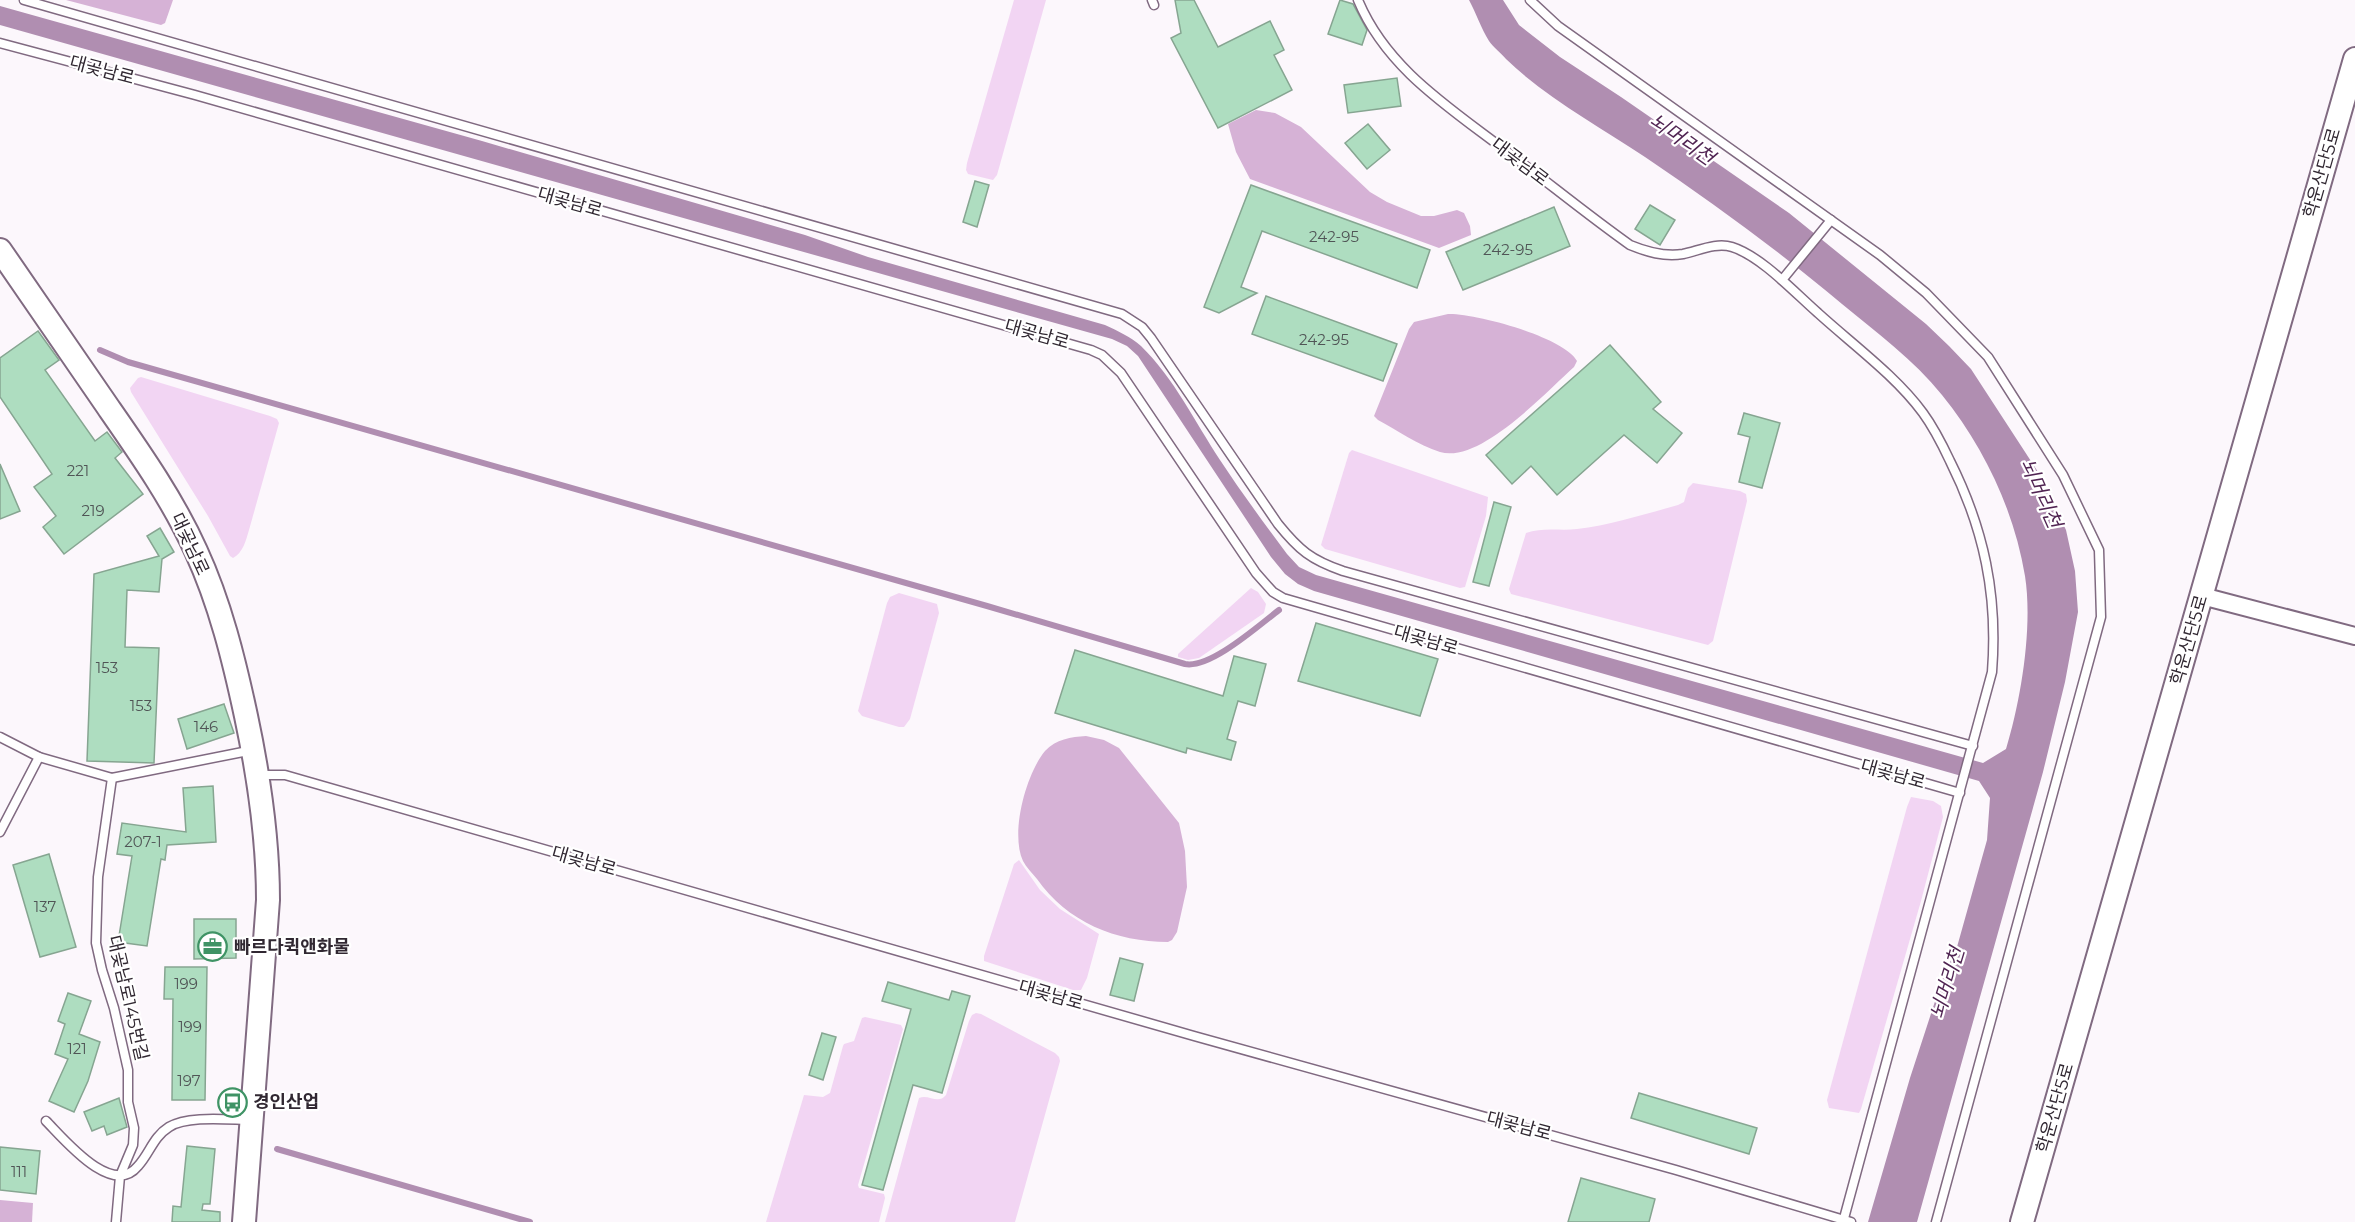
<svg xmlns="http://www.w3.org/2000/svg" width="2355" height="1222" font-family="Montserrat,'Noto Sans KR',sans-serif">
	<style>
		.green { fill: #f2d5f3 }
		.forest { fill: #d6b2d6 }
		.water { fill: #b08eb1 }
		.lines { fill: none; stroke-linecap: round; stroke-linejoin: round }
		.stream { stroke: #b08eb1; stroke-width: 6 }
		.building { fill: #aeddc0; stroke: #86a591; stroke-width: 1.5 }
		.lane-casing { stroke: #806a81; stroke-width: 11 }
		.street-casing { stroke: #806a81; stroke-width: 20 }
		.secondary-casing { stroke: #806a81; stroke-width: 26 }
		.lane { stroke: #fff; stroke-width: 8 }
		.street { stroke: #fff; stroke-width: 16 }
		.secondary { stroke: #fff; stroke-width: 22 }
		.labels { text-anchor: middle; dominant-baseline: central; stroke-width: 4.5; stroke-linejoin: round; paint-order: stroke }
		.number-label { font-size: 15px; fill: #505556 }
		.street-label { font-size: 18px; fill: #312832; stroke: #fff }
		.poi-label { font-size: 18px; font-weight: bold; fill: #312832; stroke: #fff; text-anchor: start }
		.water-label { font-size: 20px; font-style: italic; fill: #512553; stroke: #fff }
	</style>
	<rect width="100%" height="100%" fill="#fcf7fc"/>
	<g class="green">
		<path d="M1014,0H1046L997,175L993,180L968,174L966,170L967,163Z"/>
		<path d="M141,377L270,416L277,419L279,423L249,530C246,540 243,553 233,558L230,556L208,516L131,392L130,388L138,378Z"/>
		<path d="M1352,450L1488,497L1486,516L1465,587L1460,588L1325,549L1321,545L1349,453Z"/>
		<path d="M1693,483L1740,491L1746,494L1747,501L1713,641L1708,645L1511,594L1509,589L1526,533C1542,527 1560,531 1577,529C1611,525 1645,514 1678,505L1684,502L1688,488Z"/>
		<path d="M1251,588L1258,592L1266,604L1264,613L1199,658L1188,660L1178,657V654Z"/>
		<path d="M899,593L937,604L939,613L910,719L904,727H899L862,716L858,711L887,603L890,597Z"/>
		<path d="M1911,797L1933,801L1941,806L1943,817L1921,901L1861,1109L1859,1113L1829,1108L1827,1100L1907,807Z"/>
		<path d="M1019,860L1040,890L1060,909L1099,934L1087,978L1081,990H1073L984,961V956L1014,864Z"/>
		<path d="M976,1013L981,1014L1055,1053L1059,1057L1060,1061L1015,1222H885L919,1098C929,1094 938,1105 946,1095L969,1021L972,1015Z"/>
		<path d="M865,1017L901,1025L903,1029L858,1185L859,1188L884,1194L885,1198L879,1222H766L804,1095L823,1097L830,1093L843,1046L844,1044L854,1041L862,1018Z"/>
	</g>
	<g class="forest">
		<path d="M66,0H173L165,23L161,25Z"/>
		<path d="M1256,110L1275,113L1301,127L1370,192L1387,202L1421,216H1434L1457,210L1464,213L1470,226L1471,235L1439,248L1250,179L1236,152L1228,124Z"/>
		<path d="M1448,314C1475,313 1564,337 1577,361L1574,367C1546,392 1480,464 1440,452C1418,445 1397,430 1378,420L1374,416L1409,329L1414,322Z"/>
		<path d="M1086,736L1104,740L1119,748L1179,823L1185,851L1187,887L1177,932L1172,940L1168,942C1116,942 1067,922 1037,879C1032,873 1026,867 1023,861C1010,833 1026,774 1045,751C1056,739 1071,737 1086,736Z"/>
		<path d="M0,1200L33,1203L32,1222H0Z"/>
	</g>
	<path class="water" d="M1469,0H1503L1519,25L1560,57L1621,97L1789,213L1926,324L1949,346L1971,369L2038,472L2066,530L2075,571L2078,612L2065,682L2043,772L1917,1222H1868L1910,1078L1942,980L1957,947L1987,840L1990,798L1979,781L1314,591L1298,584L1285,574L1271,557L1138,356L1127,346L1112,339L0,25V6L482,141L805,235L868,257L1105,325C1118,331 1131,337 1141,346C1174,378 1195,422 1220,460C1241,492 1264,523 1287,554L1299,567L1316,575L1983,763L2006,749C2021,700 2033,627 2025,576C2014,510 1984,447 1942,395C1914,360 1877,333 1842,304C1779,251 1713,203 1645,157C1599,126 1546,98 1506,59C1501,53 1493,47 1489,41C1481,28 1476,13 1469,0Z"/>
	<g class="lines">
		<g class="stream">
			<path d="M100,350L128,362L987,606L1185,664C1210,669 1258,626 1279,610"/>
			<path d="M277,1149L530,1222"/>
		</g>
	</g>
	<g class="building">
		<path d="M1175,0H1194L1218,47L1270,21L1284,50L1274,55L1292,90L1218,128L1171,38L1181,33Z"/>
		<path d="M1340,0L1353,4L1367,30L1362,45L1328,34Z"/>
		<path d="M1397,78L1401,106L1348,113L1344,85Z"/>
		<path d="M1368,124L1390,150L1367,169L1345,143Z"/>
		<path d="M975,181L989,185L977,227L963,222Z"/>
		<path d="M1251,185L1430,250L1417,288L1262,231L1241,287L1257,293L1219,313L1204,307Z"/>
		<path d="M1650,205L1675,220L1660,245L1635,229Z"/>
		<path d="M1554,207L1570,246L1463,290L1446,252Z"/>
		<path d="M1266,296L1397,344L1383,381L1252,334Z"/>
		<path d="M38,331L59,360L45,370L95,441L107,432L122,452L115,458L143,494L64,554L43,527L56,516L34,487L52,474L0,397V358Z"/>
		<path d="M1610,345L1661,402L1653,409L1682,433L1657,463L1624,435L1557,495L1531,466L1512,484L1486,455Z"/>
		<path d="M1744,413L1780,423L1762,488L1739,482L1750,437L1738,434Z"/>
		<path d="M0,464L20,511L0,519Z"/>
		<path d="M1494,502L1511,507L1489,586L1473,582Z"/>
		<path d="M160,528L174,552L162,559L159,592L127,590L125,647L159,648L154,763L87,761L94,574L159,556L147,536Z"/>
		<path d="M1316,623L1438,659L1420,716L1298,681Z"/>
		<path d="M1075,650L1223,696L1234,656L1266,664L1255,706L1238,701L1227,739L1236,742L1231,760L1187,748L1186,753L1055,713Z"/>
		<path d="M224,704L234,733L187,749L178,719Z"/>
		<path d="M213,786L216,842L167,845L165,860L161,859L147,946L118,942L132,856L117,854L122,823L186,832L183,788Z"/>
		<path d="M49,854L76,947L40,957L13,865Z"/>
		<path d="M194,919H236V958L194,959Z"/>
		<path d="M1120,958L1143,964L1134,1001L1110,995Z"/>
		<path d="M165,967H207L205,1100H172L173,999H164Z"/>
		<path d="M888,982L949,1000L952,991L970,996L942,1093L913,1085L883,1190L862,1185L911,1009L882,1001Z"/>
		<path d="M68,993L91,1001L79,1034L100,1042L88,1081L74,1112L49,1101L68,1059L55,1054L65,1024L58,1021Z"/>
		<path d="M822,1033L836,1037L823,1080L809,1075Z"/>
		<path d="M1639,1093L1757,1128L1749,1154L1631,1118Z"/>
		<path d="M119,1098L127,1127L107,1135L104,1126L92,1131L84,1112Z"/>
		<path d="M187,1146L215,1149L210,1204H203L202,1210L220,1212V1222H172L173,1206L181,1207Z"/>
		<path d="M0,1147L40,1151L36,1194L0,1190Z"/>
		<path d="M1581,1178L1655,1199L1649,1222H1568Z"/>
	</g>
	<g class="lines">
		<defs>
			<g id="lane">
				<path d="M24,0L1122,314L1142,327L1151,338L1278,524C1299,550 1311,560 1343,571L1973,746"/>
				<path d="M1152,0L1154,5"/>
				<path d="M1358,0C1387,70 1452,109 1510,154C1550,184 1589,216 1630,245C1647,252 1664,257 1683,254C1698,251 1716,242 1732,247C1761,256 1795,293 1818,313C1852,344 1896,376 1923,413C1934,428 1942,444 1950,461C1984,529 1998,595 1992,672L1843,1222"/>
				<path d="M1530,0L1558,26L1880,255L1926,293L1988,357L2063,475L2099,550L2101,617L1936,1222"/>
				<path d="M0,43L195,95L1091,350L1102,355L1121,373L1256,573L1273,592L1283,598L1960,793"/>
				<path d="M1782,280L1831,220"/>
				<path d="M0,737L39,757L112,778L253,750"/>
				<path d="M258,775H285L1194,1036L1676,1170L1851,1222"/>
				<path d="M112,778L98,877L96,943L102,970L114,1008L128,1070V1102L134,1128L133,1145L120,1176L116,1222"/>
				<path d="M0,832L39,757"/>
				<path d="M46,1121C64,1139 112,1198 138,1166C150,1153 153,1137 169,1127C188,1115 230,1120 252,1120"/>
			</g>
			<path id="street" d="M2202,596L2355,636"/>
			<g id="secondary">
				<path d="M0,250C36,302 72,355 108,407C140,453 173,500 196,551C220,603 234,660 246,716C259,777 268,838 268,900L244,1222"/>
				<path d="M2022,1222L2355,59"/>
			</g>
		</defs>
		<use href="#lane" class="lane-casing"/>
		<use href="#street" class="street-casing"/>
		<use href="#secondary" class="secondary-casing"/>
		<use href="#lane" class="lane"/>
		<use href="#street" class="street"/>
		<use href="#secondary" class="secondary"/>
	</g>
	<defs>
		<symbol id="office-ring" viewBox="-11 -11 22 22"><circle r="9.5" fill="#fff" stroke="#3f9365" stroke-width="1.5"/><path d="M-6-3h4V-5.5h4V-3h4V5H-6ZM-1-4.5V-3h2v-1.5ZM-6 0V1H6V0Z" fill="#3f9365"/></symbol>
		<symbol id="bus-ring" viewBox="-11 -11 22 22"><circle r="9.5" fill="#fff" stroke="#3f9365" stroke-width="1.5"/><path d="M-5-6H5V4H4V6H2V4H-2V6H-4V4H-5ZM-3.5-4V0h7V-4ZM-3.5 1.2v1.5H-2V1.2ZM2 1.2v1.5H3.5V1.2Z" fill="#3f9365"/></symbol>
	</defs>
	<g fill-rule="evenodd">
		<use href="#office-ring" x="196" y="930" width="33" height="33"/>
		<use href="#bus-ring" x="216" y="1086" width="33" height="33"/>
	</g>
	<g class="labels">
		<g class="number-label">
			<text x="1334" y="236">242-95</text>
			<text x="1508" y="249">242-95</text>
			<text x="1324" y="339">242-95</text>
			<text x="78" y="470">221</text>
			<text x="93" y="510">219</text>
			<text x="107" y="667">153</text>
			<text x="141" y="705">153</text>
			<text x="206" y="726">146</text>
			<text x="143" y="841">207-1</text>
			<text x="45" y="906">137</text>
			<text x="186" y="983">199</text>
			<text x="190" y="1026">199</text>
			<text x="77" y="1048">121</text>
			<text x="189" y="1080">197</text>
			<text x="19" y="1171">111</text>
		</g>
		<g class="street-label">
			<text transform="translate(102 70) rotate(15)">대곶남로</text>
			<text transform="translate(1520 162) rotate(37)">대곶남로</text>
			<text transform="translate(2322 173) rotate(-74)">학운산단5로</text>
			<text transform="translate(570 202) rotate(16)">대곶남로</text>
			<text transform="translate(1037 334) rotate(16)">대곶남로</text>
			<text transform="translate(190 544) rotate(65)">대곶남로</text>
			<text transform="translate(1426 640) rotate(16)">대곶남로</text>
			<text transform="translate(2189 640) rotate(-74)">학운산단5로</text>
			<text transform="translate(1893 774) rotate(16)">대곶남로</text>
			<text transform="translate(584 861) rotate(16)">대곶남로</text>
			<text transform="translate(1051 995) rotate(16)">대곶남로</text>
			<text transform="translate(128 998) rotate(77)">대곶남로145번길</text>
			<text transform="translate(2055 1108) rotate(-74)">학운산단5로</text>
			<text transform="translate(1519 1126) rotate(15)">대곶남로</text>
		</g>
		<g class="poi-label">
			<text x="234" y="947">빠르다퀵앤화물</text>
			<text x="253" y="1102">경인산업</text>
		</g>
		<g class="water-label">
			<text transform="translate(1682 139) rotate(35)">뇌머리천</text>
			<text transform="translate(2041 493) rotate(66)">뇌머리천</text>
			<text transform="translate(1947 983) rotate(-73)">뇌머리천</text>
		</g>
	</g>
</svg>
